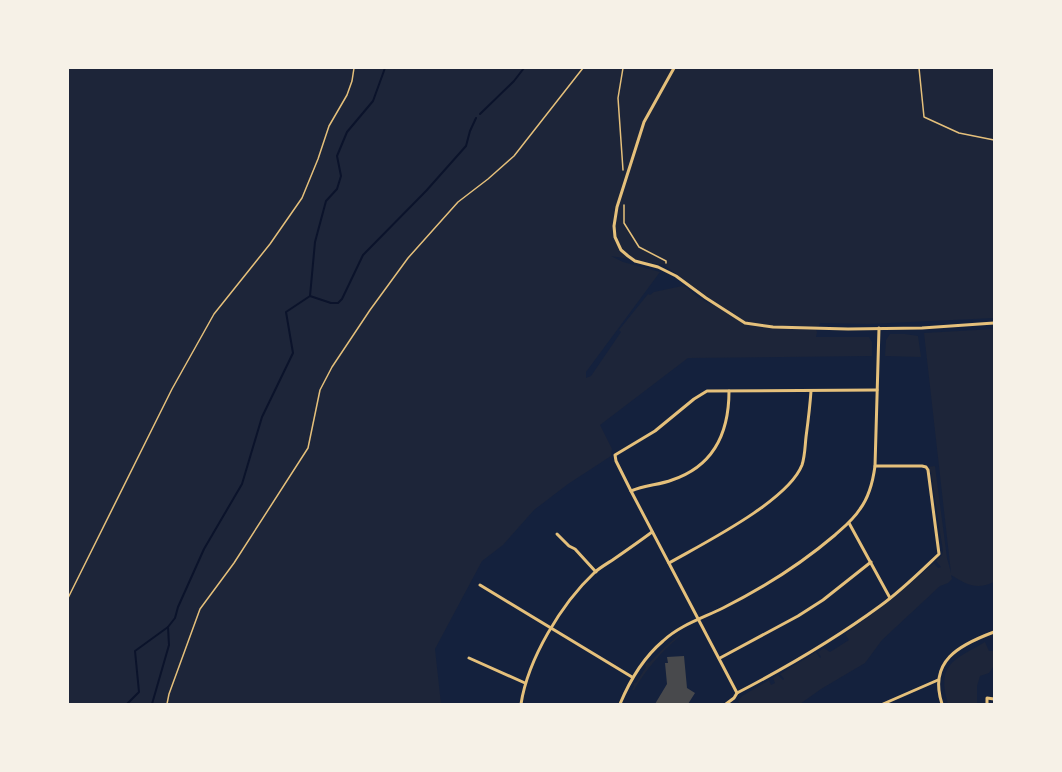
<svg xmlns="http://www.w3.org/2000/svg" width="1062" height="772" font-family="Spectral,serif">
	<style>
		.green { fill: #1d2539; fill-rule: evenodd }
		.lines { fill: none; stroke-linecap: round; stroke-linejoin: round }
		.stream { stroke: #0b132b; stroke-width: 2 }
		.building { fill: #48494c }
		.path { stroke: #e5c07b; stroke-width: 1.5 }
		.minor { stroke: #e5c07b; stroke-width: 3 }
	</style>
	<rect width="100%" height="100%" fill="#14213d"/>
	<g class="green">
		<path d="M68,68H994V318L870,324L820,323L819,326L815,327L817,332L816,337H869L872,342V356L688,358L600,425L612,449L611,456L568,484L534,510L503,545L482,561L435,649L441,704H68ZM611,256L664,265L714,302L710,304L696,296L686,287L682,286L654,292L650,295L648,294L619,330L621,332L591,376L586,378V372L660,272L623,262Z"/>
		<path d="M994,329V582C977,590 967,585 951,575L952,579L948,583L940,586L882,640L865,663L821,689L800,704H740L738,701L742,696L769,680L771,685L775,683L773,678L778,675L783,680L784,679L780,674L816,652L820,658L821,657L818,652L824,648L830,652L849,640L845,634L892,599L934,563L938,568L941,567L936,561L942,555L943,551L931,473L928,467L935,466L947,558L951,573L924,333Z"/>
		<path d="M890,334H905L918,336L921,357L885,356L886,340Z"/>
		<path d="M680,634V636C660,653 647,668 634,690H632L634,686L633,685L634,683H636L646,667L645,666L647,662L649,663L663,649Z"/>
		<path d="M985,642L989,651H994V653L993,667L989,673L980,676L977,686V704H948C936,664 954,660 985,642Z"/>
	</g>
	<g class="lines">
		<g class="stream">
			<path d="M480,114L514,81L524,68"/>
			<path d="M310,296L331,303H338L342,299L363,255L426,191L466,146L470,131L476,118"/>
			<path d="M127,704L139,692L135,651L168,627L175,618L178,607L204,549L242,484L262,417L293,353L286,312L310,296L315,242L326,201L337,189L341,176L337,156L347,132L373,101L385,68"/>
			<path d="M152,704L169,645L168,627"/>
		</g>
	</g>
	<path class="building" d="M684,656L687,688L695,693L688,704H655L667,684L665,663H668L667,657Z"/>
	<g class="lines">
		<g class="path">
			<path d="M919,68L924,117L959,133L994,140"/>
			<path d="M623,170L618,98L623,68"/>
			<path d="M624,205V223L639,247L666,261V263"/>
			<path d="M68,598L172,389L214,314L270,244L302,198L318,159L329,126L347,95L352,81L354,68"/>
			<path d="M167,704L169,694L200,609L234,563L308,448L320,390L332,367L370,310L408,258L458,202L488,179L514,156L583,68"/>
		</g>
		<g class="minor">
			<path d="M674,68L644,122L617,207L614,226L615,237L621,250L628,256L635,261L658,267L676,276L706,298L745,323L773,327L848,329L922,328L994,323"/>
			<path d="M631,491C645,485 659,485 672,480C714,466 729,433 729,391"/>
			<path d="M849,523L890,598"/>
			<path d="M557,534L569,546L575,549L596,572"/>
			<path d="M669,563C704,543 788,501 802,465C805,456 805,446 806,437C808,422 810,406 811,391"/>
			<path d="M480,585L632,677"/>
			<path d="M469,658L525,683"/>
			<path d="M720,658L798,616L823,600L871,562"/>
			<path d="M737,693L631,491L616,461L615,455L655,431L694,399L707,391L877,390"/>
			<path d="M521,704C528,659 561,604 595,572C601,567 608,563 614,559C627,550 640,541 652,532"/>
			<path d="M620,704C630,680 643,658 663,641C680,625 703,618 723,608C763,588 801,564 835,535C844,527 853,520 860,509C869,497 873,481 875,466L879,328"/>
			<path d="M726,704L734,698L737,693C787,667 835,639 880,606C901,591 920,572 939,554L928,470L926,467L922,466H875"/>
			<path d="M883,704L938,680"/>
			<path d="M942,704C928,661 959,645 994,632"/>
			<path d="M987,704V698L994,699"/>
		</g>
	</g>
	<rect width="1062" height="772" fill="none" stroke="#f6f1e7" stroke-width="138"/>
</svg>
